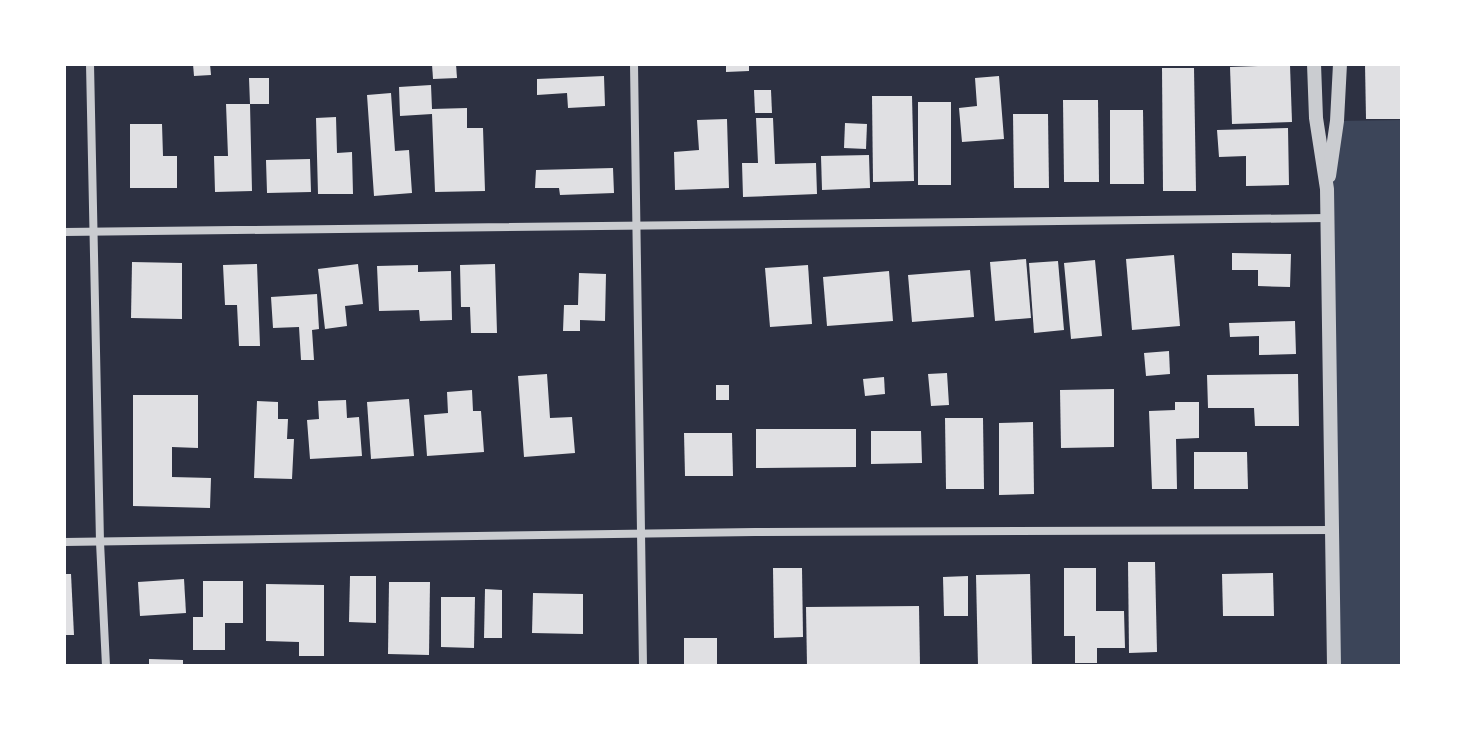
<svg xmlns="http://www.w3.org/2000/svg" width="1466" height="730" font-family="'Source Sans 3',sans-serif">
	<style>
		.green { fill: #3c4559 }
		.building { fill: #e0e0e3 }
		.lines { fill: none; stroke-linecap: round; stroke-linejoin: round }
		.minor { stroke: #caccd0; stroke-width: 8 }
		.tertiary { stroke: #caccd0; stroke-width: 14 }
	</style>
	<rect width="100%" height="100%" fill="#2d3142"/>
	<path class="green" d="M1402,120V666H1334L1327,189L1337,121Z"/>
	<g class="building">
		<path d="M193,64H210L211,75L194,76Z"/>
		<path d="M432,64H456L457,78L433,79Z"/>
		<path d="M726,64H749V71L726,72Z"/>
		<path d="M1365,64H1402V119H1366Z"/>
		<path d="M1290,65L1292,122L1232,124L1230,67Z"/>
		<path d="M1162,68H1194L1196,191H1163Z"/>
		<path d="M604,76L605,106L568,108L567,93L537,95V79Z"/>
		<path d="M999,76L1004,139L962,142L959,108L977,106L975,78Z"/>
		<path d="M249,78H269V104H250L252,191L215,192L214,156H228L226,104H250Z"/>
		<path d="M431,85L432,109L467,108V128H483L485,191L435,192L432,114L400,116L399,87Z"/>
		<path d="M754,90H771L772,113H755Z"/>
		<path d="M391,93L395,151L409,150L412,193L374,196L367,95Z"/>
		<path d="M872,96H912L914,181L873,182Z"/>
		<path d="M1063,100H1098L1099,182H1064Z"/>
		<rect x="918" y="102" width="33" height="83"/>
		<path d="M1110,110H1143L1144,184H1110Z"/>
		<path d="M1013,114H1048L1049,188H1014Z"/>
		<path d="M336,117L337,153L352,152L353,194H318L316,118Z"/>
		<path d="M756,118H773L775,164L816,163L817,194L743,197L742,163H758Z"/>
		<path d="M727,119L729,188L675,190L674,152L699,150L697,120Z"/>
		<path d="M845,123L867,124L866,149L844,148Z"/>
		<path d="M130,124H162L163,156H177V188H130Z"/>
		<path d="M1288,128L1289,185L1246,186V156L1219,157L1217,130Z"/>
		<path d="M869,155L870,188L822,190L821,156Z"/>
		<path d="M310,159L311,192L267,193L266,160Z"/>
		<path d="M613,168L614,193L560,195L559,188H535L536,170Z"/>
		<path d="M1232,253L1291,254L1290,287L1258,286V270H1232Z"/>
		<path d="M1174,255L1180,326L1132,330L1126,259Z"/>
		<path d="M1026,259L1031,318L995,321L990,262Z"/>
		<path d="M1095,260L1102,336L1071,339L1064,263Z"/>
		<path d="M1058,261L1064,330L1034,333L1029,263Z"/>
		<path d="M132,262L182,263V319L131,318Z"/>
		<path d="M257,264L260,346H239L237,305H225L223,265Z"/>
		<path d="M358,264L363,304L345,306L347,326L325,329L318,269Z"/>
		<path d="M495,264L497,333H471L470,307H461L460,265Z"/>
		<path d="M418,265V272L451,271L452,320L420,321L419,310L379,311L377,266Z"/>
		<path d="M808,265L812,324L770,327L765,268Z"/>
		<path d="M970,270L974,317L912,322L908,275Z"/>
		<path d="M889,271L893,321L827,326L823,277Z"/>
		<path d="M579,273L606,274L605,321L580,320V331H563L564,305H578Z"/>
		<path d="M317,294L319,329L312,330L314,360H301L299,327L273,328L271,297Z"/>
		<path d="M1295,321L1296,354L1259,355V336L1230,337L1229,323Z"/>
		<path d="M1169,351L1170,374L1146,376L1144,353Z"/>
		<path d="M947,373L949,405L931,406L928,374Z"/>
		<path d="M547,374L550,418L572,417L575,453L524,457L518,376Z"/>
		<path d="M1298,374L1299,426H1255L1254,408H1208L1207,375Z"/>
		<path d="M884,377L885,394L865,396L863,379Z"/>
		<rect x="716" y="385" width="13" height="15"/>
		<path d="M1114,389V447L1061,448L1060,390Z"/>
		<path d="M472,390L473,411H481L484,452L427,456L424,415L448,413L447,392Z"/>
		<path d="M133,395H198V448L172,447V477L211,478L210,508L133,506Z"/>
		<path d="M409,399L414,456L371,459L367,402Z"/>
		<path d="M346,400L347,418L359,417L362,456L310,459L307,420L319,419L318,401Z"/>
		<path d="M257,401L278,402V419H288L287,439H294L292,479L254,478Z"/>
		<path d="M1175,402H1199V438L1176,439L1177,489H1152L1149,411L1175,410Z"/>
		<path d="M945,418H983L984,489H946Z"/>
		<path d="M1033,422L1034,494L999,495V423Z"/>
		<path d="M756,429H856V467L756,468Z"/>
		<path d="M871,431H921L922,463L871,464Z"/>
		<path d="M684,433H732L733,476H685Z"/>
		<path d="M1194,452H1247L1248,489H1194Z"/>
		<path d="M1128,562H1155L1157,652L1129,653Z"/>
		<path d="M773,568H802L803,637L774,638Z"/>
		<path d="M1064,568H1096V611H1124L1125,648H1097V663H1075V636H1064Z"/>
		<path d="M1273,573L1274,616H1223L1222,574Z"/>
		<path d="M64,574H71L74,635H64Z"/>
		<path d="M1030,574L1032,666H978L976,575Z"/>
		<path d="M350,576H376V623L349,622Z"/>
		<path d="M968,576V616H944L943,577Z"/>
		<path d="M184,579L186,613L140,616L138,582Z"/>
		<path d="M203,581H243V623H225V650H193V617H203Z"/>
		<path d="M389,582H430L429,655L388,654Z"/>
		<path d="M266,584L324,585V656H299V642L266,641Z"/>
		<path d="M485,589L502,590V638H484Z"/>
		<path d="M533,593L583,594V634L532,633Z"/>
		<path d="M441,597H475L474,648L441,647Z"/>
		<path d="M919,606L920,666H807L806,607Z"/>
		<rect x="684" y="638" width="33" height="28"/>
		<path d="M149,659L183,660V666H149Z"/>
	</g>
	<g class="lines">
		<g class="minor">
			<path d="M90,64L100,542L106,666"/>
			<path d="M634,64L643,666"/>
			<path d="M64,232L1327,218"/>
			<path d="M64,542L755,532L1332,530"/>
		</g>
		<g class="tertiary">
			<path d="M1314,64L1316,118L1327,189L1334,666"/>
			<path d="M1329,176L1337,121L1340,64"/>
		</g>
	</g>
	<rect width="1466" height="730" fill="none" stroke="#ffffff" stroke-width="132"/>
</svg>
